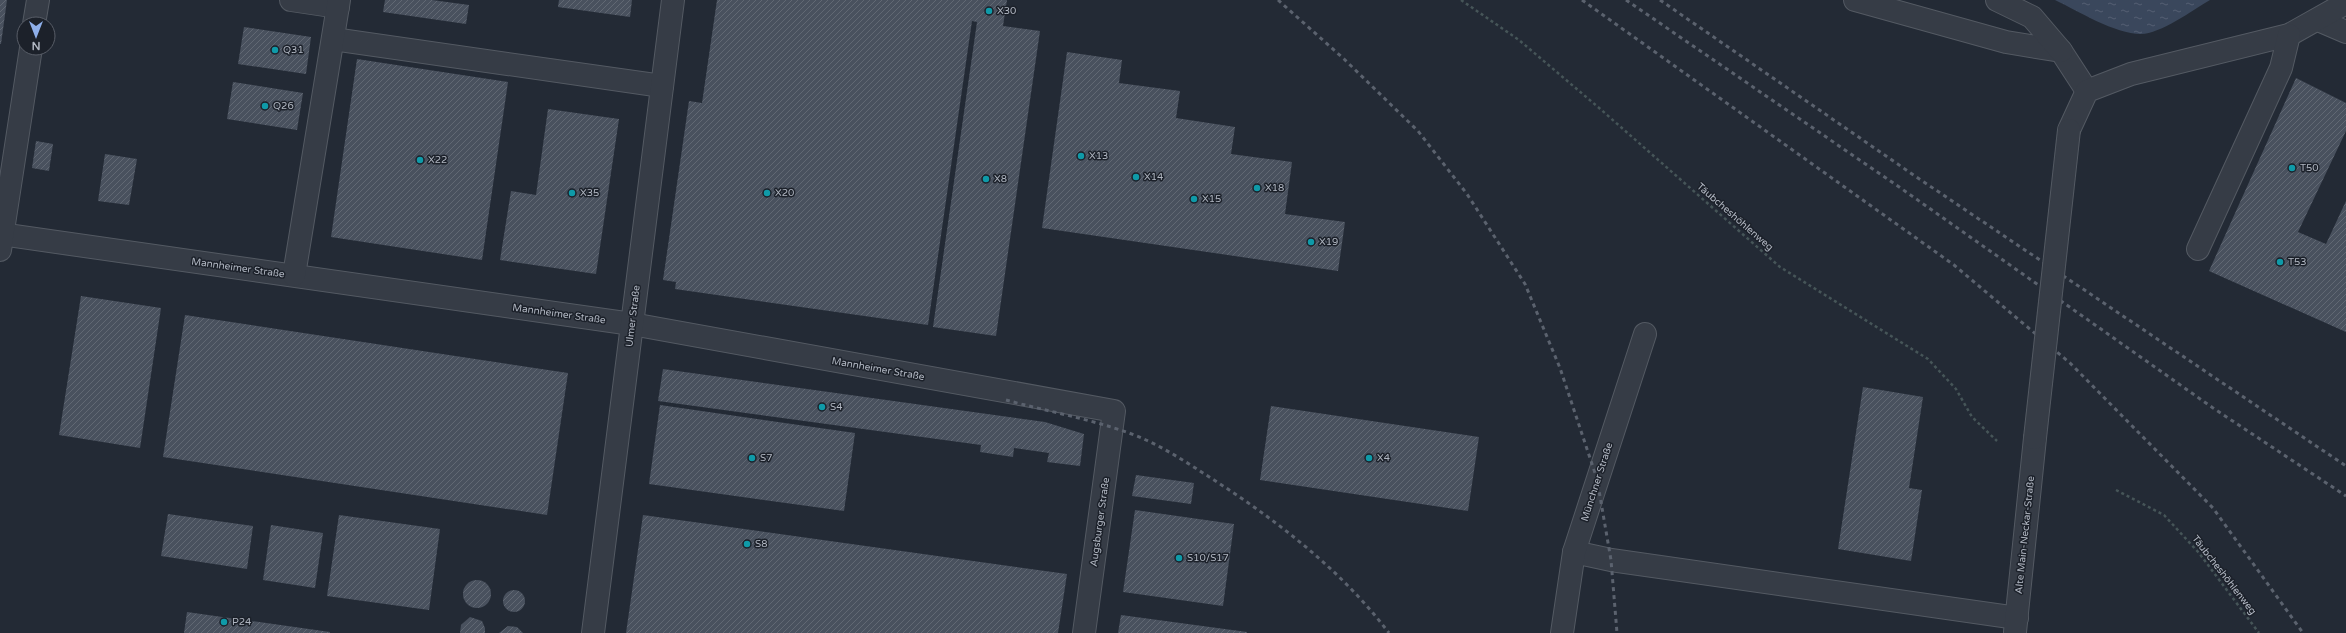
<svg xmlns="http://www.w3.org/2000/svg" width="2346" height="633" font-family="'Varela Round',sans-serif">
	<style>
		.water { fill: url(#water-ripples) }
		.building { fill: url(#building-hatch) }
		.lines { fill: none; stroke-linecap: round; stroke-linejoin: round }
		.minor-casing { stroke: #545a63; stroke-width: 24 }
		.path { stroke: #465558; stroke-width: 2.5; stroke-dasharray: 3 3; stroke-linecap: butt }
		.minor { stroke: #363c46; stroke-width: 22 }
		.rail { stroke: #5b626e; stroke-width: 3; stroke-dasharray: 4 4; stroke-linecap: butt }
		.minor-bridge-casing { stroke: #545a63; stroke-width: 24; stroke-linecap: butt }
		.minor-bridge { stroke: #363c46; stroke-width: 22 }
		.culture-dot { fill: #0f9aa8; stroke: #1c212a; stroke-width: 1.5 }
		.labels { text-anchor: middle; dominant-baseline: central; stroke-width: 3; stroke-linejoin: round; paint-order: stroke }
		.poi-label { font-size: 10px; fill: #b1b7c2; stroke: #1c212a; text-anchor: start }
		.street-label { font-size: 10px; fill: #b1b7c2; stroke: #1c212a }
	</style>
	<defs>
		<pattern id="water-ripples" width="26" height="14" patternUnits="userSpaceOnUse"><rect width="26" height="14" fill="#3a475c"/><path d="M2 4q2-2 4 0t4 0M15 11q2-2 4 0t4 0" fill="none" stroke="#545f72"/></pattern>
		<pattern id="building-hatch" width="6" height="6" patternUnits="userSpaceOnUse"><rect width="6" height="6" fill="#49515e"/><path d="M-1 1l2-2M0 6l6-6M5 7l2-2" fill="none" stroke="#616873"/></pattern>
	</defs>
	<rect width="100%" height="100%" fill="#232a35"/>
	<path class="water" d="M2055,0H2210C2193,10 2160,34 2141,34C2115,34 2078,11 2055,0Z"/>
	<g class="building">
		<path d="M0,0H7L1,44H0Z"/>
		<path d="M385,0H432L469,5L466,24L383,12Z"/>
		<path d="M559,0H632L630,17L558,7Z"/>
		<path d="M717,0H1007L1003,26L1040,31L996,336L933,327L977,22L972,21L928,325L675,289L676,282L663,280L689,101L702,103Z"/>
		<path d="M244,27L311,37L306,74L238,64Z"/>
		<path d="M1067,52L1122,60L1119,83L1180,91L1176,118L1235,127L1231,154L1292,162L1285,214L1345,222L1338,271L1042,228Z"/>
		<path d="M357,59L508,82L482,260L331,237Z"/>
		<path d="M2296,78L2346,103V131L2298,232L2326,244L2346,201V332L2209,271Z"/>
		<path d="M233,82L303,93L297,130L227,119Z"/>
		<path d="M548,109L619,119L596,274L500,260L511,191L536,195Z"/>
		<path d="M36,141L53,144L49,171L32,168Z"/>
		<path d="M105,154L137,159L129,205L98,201Z"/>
		<path d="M81,296L161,308L140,448L59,435Z"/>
		<path d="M185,315L568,373L547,515L163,457Z"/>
		<path d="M663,369L1045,422L1084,434L1080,466L1047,462L1049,453L1014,448L1013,457L980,452L981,445L658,401Z"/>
		<path d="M1863,387L1923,397L1909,488L1922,490L1911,561L1838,549Z"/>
		<path d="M660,405L855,433L844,511L649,484Z"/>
		<path d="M1271,406L1479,437L1468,511L1260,480Z"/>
		<path d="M1136,475L1194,483L1191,504L1132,496Z"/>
		<path d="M1135,510L1234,524L1223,606L1123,592Z"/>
		<path d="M168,514L253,526L247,569L161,556Z"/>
		<path d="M339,515L440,529L429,610L327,596Z"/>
		<path d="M643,515L1067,574L1058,633H626Z"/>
		<path d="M271,525L323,533L315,588L263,580Z"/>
		<circle cx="477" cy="594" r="14"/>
		<circle cx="514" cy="601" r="11"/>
		<path d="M187,612L330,632V633H184Z"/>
		<path d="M1121,615L1247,632V633H1118Z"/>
		<path d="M470,617L482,621L485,628V633H460L461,625Z"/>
		<path d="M508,626L517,627L523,633H499Z"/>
	</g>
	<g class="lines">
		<defs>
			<g id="minor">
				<path d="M291,0L338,7"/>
				<path d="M1855,0L2006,42L2061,51L2087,91"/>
				<path d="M1997,0L2032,17L2061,51"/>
				<path d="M2318,20L2346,32"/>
				<path d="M34,24L38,0"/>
				<path d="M333,39L662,86"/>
				<path d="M2069,130L2087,91L2131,74L2289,35L2346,3"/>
				<path d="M0,234L632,324L1114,411L1084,633"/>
				<path d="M2198,249L2281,68L2289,35"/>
				<path d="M0,250L31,48"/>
				<path d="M294,275L339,0"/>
				<path d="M1574,552L1611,560L2017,618"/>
				<path d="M2015,632L2035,438"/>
				<path d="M593,633L673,0"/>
				<path d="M1562,633L1574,552L1645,334"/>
			</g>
		</defs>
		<use href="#minor" class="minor-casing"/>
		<g class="path">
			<path d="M1461,0L1519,40L1598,107L1780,267L1928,359L1956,389L1972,417L1997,441"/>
			<path d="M2116,490L2164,515L2199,553L2259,633"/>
		</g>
		<use href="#minor" class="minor"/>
		<g class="rail">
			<path d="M1278,0L1344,59L1418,131L1467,194L1525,284L1560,368L1597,479L1611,560L1617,633"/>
			<path d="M1582,0L1954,265L2070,363L2213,508L2303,633"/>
			<path d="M1626,0L1902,189L2213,408L2346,496"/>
			<path d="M1660,0L1915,176L2346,466"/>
			<path d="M1006,400C1049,412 1107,422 1146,440C1170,451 1192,466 1214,480C1279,522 1342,571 1389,633"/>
		</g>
		<defs>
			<path id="minor-bridge" d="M2035,438L2069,130"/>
		</defs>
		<use href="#minor-bridge" class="minor-bridge-casing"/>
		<use href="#minor-bridge" class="minor-bridge"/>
	</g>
	<g class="culture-dot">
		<circle cx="989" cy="11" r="4"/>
		<circle cx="275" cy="50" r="4"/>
		<circle cx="265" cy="106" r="4"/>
		<circle cx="1081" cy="156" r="4"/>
		<circle cx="420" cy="160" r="4"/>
		<circle cx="2292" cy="168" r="4"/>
		<circle cx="1136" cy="177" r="4"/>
		<circle cx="986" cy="179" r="4"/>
		<circle cx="1257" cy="188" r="4"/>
		<circle cx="572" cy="193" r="4"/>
		<circle cx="767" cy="193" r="4"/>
		<circle cx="1194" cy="199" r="4"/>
		<circle cx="1311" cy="242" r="4"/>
		<circle cx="2280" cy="262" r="4"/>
		<circle cx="822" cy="407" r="4"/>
		<circle cx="752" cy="458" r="4"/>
		<circle cx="1369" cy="458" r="4"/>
		<circle cx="747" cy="544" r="4"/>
		<circle cx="1179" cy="558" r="4"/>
		<circle cx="224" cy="622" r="4"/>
	</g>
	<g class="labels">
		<g class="poi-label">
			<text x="997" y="11">X30</text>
			<text x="283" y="50">Q31</text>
			<text x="273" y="106">Q26</text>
			<text x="1089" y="156">X13</text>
			<text x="428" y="160">X22</text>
			<text x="2300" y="168">T50</text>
			<text x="1144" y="177">X14</text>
			<text x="994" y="179">X8</text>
			<text x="1265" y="188">X18</text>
			<text x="580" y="193">X35</text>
			<text x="775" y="193">X20</text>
			<text x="1202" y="199">X15</text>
			<text x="1319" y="242">X19</text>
			<text x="2288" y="262">T53</text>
			<text x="830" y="407">S4</text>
			<text x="760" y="458">S7</text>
			<text x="1377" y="458">X4</text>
			<text x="755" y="544">S8</text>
			<text x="1187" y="558">S10/S17</text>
			<text x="232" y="622">P24</text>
		</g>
		<g class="street-label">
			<text transform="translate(1735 217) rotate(41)">Täubcheshöhlenweg</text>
			<text transform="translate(238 268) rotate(8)">Mannheimer Straße</text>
			<text transform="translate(559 314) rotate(8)">Mannheimer Straße</text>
			<text transform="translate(633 316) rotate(-83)">Ulmer Straße</text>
			<text transform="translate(878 369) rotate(10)">Mannheimer Straße</text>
			<text transform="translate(1597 482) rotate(-72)">Münchner Straße</text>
			<text transform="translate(1100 522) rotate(-82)">Augsburger Straße</text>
			<text transform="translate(2025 535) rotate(-84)">Alte Main-Neckar-Straße</text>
			<text transform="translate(2224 575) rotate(52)">Täubcheshöhlenweg</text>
		</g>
	</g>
	<g transform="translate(36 36) rotate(180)"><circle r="19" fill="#1c212a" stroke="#585d67"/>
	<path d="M0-3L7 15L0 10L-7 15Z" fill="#8eafea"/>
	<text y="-6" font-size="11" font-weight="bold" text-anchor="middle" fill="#b1b7c2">N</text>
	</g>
</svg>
